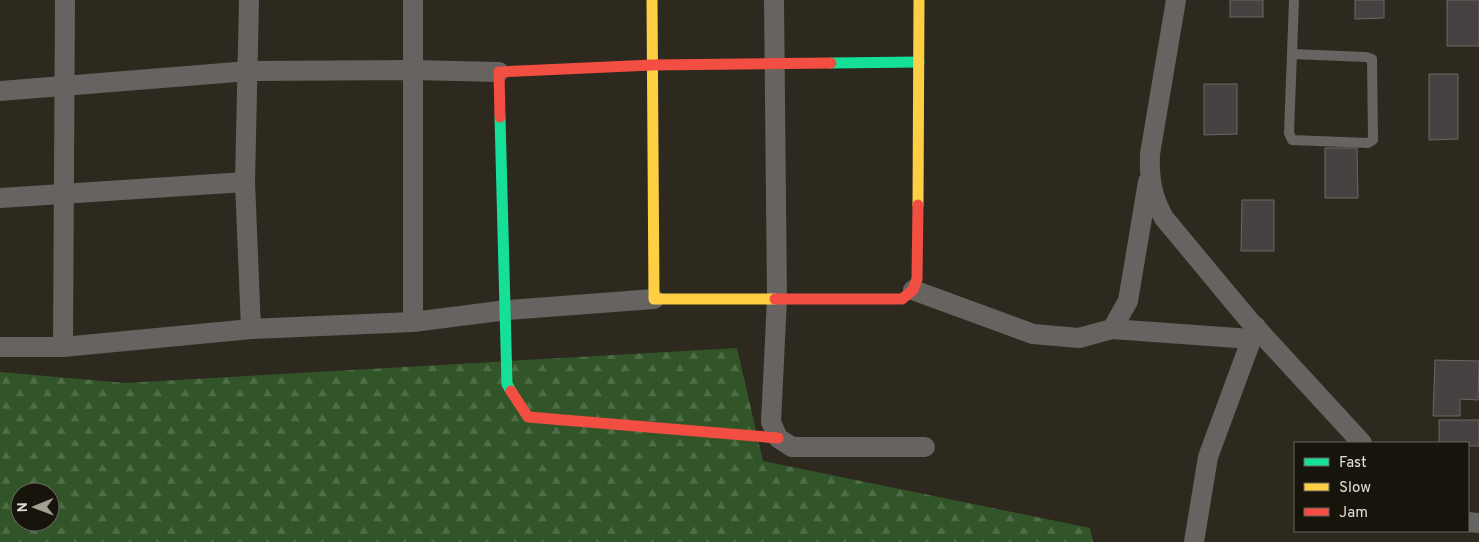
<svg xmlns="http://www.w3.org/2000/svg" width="1479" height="542" font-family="Overpass,sans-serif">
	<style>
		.forest { fill: url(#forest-firs); fill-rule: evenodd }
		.building { fill: #474241; stroke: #6b6664 }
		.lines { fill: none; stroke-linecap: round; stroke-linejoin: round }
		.lane { stroke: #666360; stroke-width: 10 }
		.street { stroke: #666360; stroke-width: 20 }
		.fast { stroke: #16e098; stroke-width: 11 }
		.slow { stroke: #ffcf43; stroke-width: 11 }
		.jam { stroke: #f24e42; stroke-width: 11 }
	</style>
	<defs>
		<pattern id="forest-firs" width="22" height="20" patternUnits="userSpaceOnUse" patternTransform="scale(1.25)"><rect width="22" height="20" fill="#315529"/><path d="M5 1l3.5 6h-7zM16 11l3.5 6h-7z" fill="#4f6d47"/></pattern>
	</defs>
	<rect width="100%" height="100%" fill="#2d291f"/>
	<path class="forest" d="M737,348L763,461L1090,528L1093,542H0V372L125,383ZM20,492H50V522H20Z"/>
	<g class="building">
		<rect x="1230" y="0" width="33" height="17"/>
		<path d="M1355,0H1384V18L1355,19Z"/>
		<rect x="1447" y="0" width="32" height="46"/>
		<path d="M1429,74H1458V139L1429,140Z"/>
		<path d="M1204,84H1237V134L1204,135Z"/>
		<path d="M1325,148H1357L1358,198H1325Z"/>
		<path d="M1242,200H1274V251H1241Z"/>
		<path d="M1435,360L1479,361L1478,400L1460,399V416H1433Z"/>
		<path d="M1439,420H1479V446H1468V443H1439Z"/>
	</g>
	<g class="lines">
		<path class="lane" d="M1292,54L1366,57L1372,59L1373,140L1368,143L1292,140L1289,133L1294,0"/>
		<g class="street">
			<path d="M249,0L245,182L251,329"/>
			<path d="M413,0V322L507,310L654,299"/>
			<path d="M774,0L777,299L771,422L778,438L792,447H925"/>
			<path d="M1176,0L1150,154C1149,178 1152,197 1164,218L1248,319L1362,443"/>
			<path d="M0,91L249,71L413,70L499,72"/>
			<path d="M0,198L245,182"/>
			<path d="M913,290L1033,334L1079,338L1112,329L1128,301L1148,182"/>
			<path d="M1112,329L1251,339"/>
			<path d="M0,347H63L251,329L413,322"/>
			<path d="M63,347L65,0"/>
			<path d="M1468,522L1479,523"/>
			<path d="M1194,542L1208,457L1256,327"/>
		</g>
		<g class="fast">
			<path d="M831,63L919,62"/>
			<path d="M500,117L507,384L511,391"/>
		</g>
		<g class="slow">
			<path d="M652,0L654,299H775"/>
			<path d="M918,205L919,0"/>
		</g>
		<g class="jam">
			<path d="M500,117L499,72L652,65L831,63"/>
			<path d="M775,299H902L913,290L917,279L918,205"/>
			<path d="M511,391L528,417L778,438"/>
		</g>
	</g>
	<rect x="1294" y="442" width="175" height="90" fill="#17140c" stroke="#69655c"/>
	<rect x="1304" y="458" width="25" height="8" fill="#16e098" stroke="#69655c"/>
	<text x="1339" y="467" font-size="15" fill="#e3ded3">Fast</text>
	<rect x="1304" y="483" width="25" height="8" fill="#ffcf43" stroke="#69655c"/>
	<text x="1339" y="492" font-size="15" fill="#e3ded3">Slow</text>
	<rect x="1304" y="508" width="25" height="8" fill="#f24e42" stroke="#69655c"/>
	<text x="1339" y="517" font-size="15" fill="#e3ded3">Jam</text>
	<g transform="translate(35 507) rotate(269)"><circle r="24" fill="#17140c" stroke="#69655c"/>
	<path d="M0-4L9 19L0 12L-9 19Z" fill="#a39f94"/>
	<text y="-8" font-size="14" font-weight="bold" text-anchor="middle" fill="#e3ded3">N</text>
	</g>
</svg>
